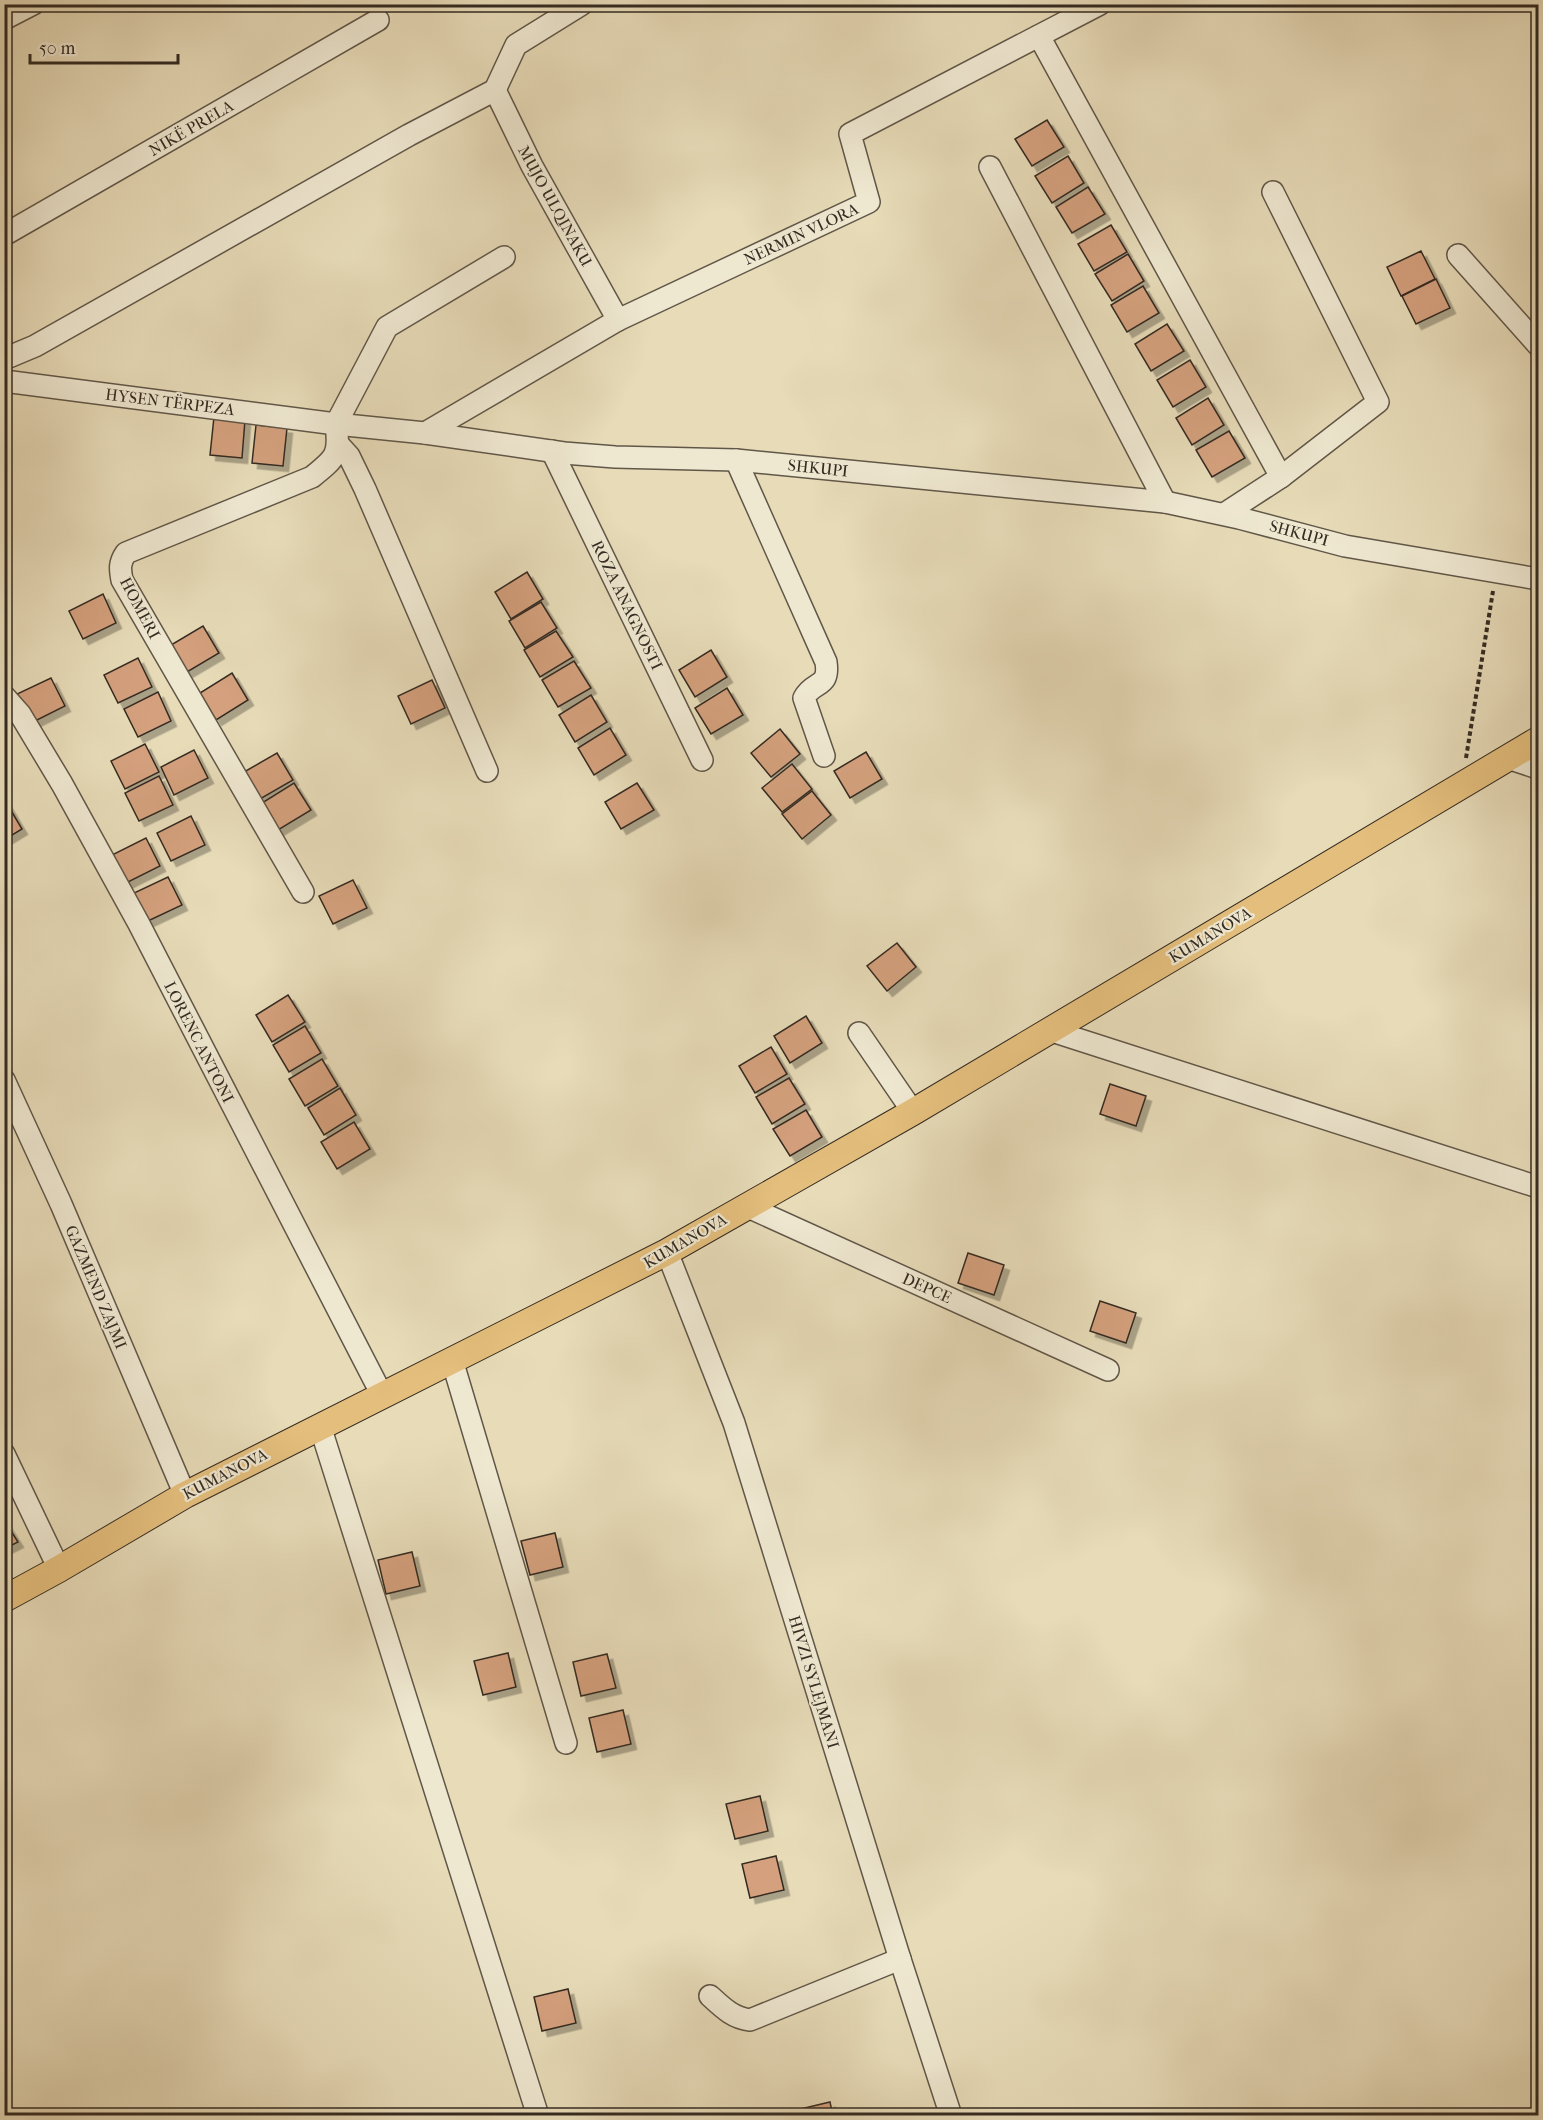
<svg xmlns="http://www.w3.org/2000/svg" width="1543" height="2120" font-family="'IM FELL French Canon',serif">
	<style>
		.building { fill: #d4a07d; stroke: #342b22; stroke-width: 1.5; filter: url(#shadow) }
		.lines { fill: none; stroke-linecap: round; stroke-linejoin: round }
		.minor-casing { stroke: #615748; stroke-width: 24 }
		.major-casing { stroke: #342b22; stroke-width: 28 }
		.path { stroke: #342b22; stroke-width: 4; stroke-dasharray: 4.5 3; stroke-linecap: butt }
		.minor { stroke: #efe8d1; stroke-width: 21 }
		.major { stroke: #e4be7c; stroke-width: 26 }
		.labels { text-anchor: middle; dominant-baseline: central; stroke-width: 4.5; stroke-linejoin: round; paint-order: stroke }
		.street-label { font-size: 16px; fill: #342b22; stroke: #efe8d1 }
	</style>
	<defs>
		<filter id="shadow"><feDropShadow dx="5.5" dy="5.5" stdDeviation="0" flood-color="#0004"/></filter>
	</defs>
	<rect width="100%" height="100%" fill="#e7dbb8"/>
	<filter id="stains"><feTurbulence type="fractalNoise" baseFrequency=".00333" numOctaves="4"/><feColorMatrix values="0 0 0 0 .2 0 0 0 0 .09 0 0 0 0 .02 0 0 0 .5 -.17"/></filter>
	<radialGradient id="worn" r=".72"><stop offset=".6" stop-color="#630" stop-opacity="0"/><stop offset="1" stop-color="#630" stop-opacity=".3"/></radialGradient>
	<g class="building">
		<path d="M1047,120L1064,147L1032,166L1015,139Z"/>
		<path d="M1068,156L1084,183L1052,203L1035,176Z"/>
		<path d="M1088,187L1105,214L1072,233L1056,207Z"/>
		<path d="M1111,225L1127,252L1094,271L1078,244Z"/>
		<path d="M1421,251L1435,279L1401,296L1387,267Z"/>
		<path d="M1128,254L1144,281L1112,301L1095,274Z"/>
		<path d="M1436,279L1450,308L1416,324L1402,296Z"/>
		<path d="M1143,286L1159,313L1127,332L1111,305Z"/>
		<path d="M1167,324L1184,351L1151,371L1135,344Z"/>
		<path d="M1190,360L1206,387L1173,407L1157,380Z"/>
		<path d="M1208,398L1224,425L1192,445L1176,418Z"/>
		<path d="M214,417L245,420L242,458L210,455Z"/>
		<path d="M256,425L287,428L283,466L252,463Z"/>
		<path d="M1229,431L1245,458L1212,477L1196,450Z"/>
		<path d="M527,572L543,599L511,619L495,592Z"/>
		<path d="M103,594L116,623L83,639L69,611Z"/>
		<path d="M541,602L557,628L525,648L509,621Z"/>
		<path d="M203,626L219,653L187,672L171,645Z"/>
		<path d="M556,631L573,657L540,677L524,650Z"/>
		<path d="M711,650L727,677L695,697L679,670Z"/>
		<path d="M138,658L152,687L118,703L104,675Z"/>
		<path d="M574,661L591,688L558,707L542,680Z"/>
		<path d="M232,673L248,700L216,720L200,693Z"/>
		<path d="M51,678L65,706L31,723L17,694Z"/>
		<path d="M432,680L445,708L411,724L398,696Z"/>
		<path d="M727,688L743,715L711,734L695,708Z"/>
		<path d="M158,692L171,721L138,737L124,709Z"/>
		<path d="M591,695L607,722L575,742L559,715Z"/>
		<path d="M610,728L626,755L594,775L578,748Z"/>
		<path d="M780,729L800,754L771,777L751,753Z"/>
		<path d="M145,744L159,772L125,789L111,761Z"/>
		<path d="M194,750L208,778L174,795L161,767Z"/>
		<path d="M866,752L882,779L850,798L834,771Z"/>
		<path d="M277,753L293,780L260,799L244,772Z"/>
		<path d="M792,764L812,789L782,812L762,788Z"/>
		<path d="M159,776L173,805L139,821L125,793Z"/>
		<path d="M294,783L311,810L278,830L262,803Z"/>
		<path d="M637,783L654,810L621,829L605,802Z"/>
		<path d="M812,791L831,815L802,839L782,814Z"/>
		<path d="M6,802L22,829L4,840V803Z"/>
		<path d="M191,816L205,845L171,861L157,833Z"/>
		<path d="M146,838L160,866L126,883L112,855Z"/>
		<path d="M168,877L182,905L148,921L134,893Z"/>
		<path d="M353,880L367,908L333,924L319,896Z"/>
		<path d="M897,943L916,967L887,991L867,966Z"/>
		<path d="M288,995L305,1022L272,1042L256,1015Z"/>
		<path d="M806,1016L822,1043L790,1063L774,1036Z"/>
		<path d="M305,1026L321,1053L289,1072L273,1045Z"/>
		<path d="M771,1047L787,1074L755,1093L739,1066Z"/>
		<path d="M322,1059L338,1086L305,1106L289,1079Z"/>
		<path d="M789,1078L805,1104L772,1124L756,1097Z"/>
		<path d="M1110,1084L1146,1096L1136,1126L1100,1114Z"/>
		<path d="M340,1088L356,1115L324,1135L308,1108Z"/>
		<path d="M806,1110L822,1137L790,1156L773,1129Z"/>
		<path d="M354,1122L370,1149L337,1169L321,1142Z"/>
		<path d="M968,1253L1004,1265L994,1295L958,1283Z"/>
		<path d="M1100,1301L1136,1313L1126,1343L1090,1331Z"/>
		<path d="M4,1520L18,1542L4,1549Z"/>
		<path d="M555,1533L563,1567L530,1575L521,1541Z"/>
		<path d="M412,1552L420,1586L386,1594L378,1560Z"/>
		<path d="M508,1653L516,1687L483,1695L474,1661Z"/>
		<path d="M607,1654L616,1688L581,1696L573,1662Z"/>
		<path d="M623,1710L631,1744L597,1752L589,1718Z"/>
		<path d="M760,1796L768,1831L735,1839L726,1804Z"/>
		<path d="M776,1856L784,1890L750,1898L742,1864Z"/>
		<path d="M568,1989L576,2023L542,2031L534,1997Z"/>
		<path d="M830,2102L833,2116H797L796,2110Z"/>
		<path d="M790,2110L791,2116H769Z"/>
	</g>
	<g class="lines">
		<defs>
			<g id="minor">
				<path d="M4,19L33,4"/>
				<path d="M1039,36L1281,477"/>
				<path d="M495,90L532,166L618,320"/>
				<path d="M990,167L1165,502"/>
				<path d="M4,235L378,20"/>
				<path d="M1458,255L1538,345"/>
				<path d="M4,359L35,346L409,135L495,90L516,45L582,4"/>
				<path d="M4,381L336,424L425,433L564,453L615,457L736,460L1165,502L1239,518L1345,546L1538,579"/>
				<path d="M336,424L387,327L504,257"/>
				<path d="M425,433L618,320L869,202L850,134L1100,4"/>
				<path d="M339,445L349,456L365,489L487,771"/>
				<path d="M552,451L702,760"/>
				<path d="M736,460L826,662C830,689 813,680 804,698L824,756"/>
				<path d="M1224,514L1281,477L1378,402L1273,192"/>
				<path d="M4,696L20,714L62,784L139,924L382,1395"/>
				<path d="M1508,758L1538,768"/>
				<path d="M303,892L122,580C120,569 119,563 126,553L312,477C336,458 340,454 336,424"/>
				<path d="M1049,1030L1538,1187"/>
				<path d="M859,1033L913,1112"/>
				<path d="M4,1080L61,1204L185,1495"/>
				<path d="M746,1206L1108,1370"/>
				<path d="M667,1252L734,1423L900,1959L951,2116"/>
				<path d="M452,1360L566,1743"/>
				<path d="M320,1426L538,2116"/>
				<path d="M4,1454L59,1569"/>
				<path d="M710,1996C723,2008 733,2018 750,2020L900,1959"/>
			</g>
			<path id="major" d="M4,1599L59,1569L185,1495L667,1252L913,1112L1538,740"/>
		</defs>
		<use href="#minor" class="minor-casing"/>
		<use href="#major" class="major-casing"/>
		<path class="path" d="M1466,758L1493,591"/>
		<use href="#minor" class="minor"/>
		<use href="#major" class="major"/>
	</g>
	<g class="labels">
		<g class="street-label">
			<text transform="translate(191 128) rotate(-30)">NIKË PRELA</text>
			<text transform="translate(555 206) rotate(61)">MUJO ULQINAKU</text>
			<text transform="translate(801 234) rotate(-25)">NERMIN VLORA</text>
			<text transform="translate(170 402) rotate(7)">HYSEN TËRPEZA</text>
			<text transform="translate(818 468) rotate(6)">SHKUPI</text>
			<text transform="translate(1299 533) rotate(15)">SHKUPI</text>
			<text transform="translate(627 605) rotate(64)">ROZA ANAGNOSTI</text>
			<text transform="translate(140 608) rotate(62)">HOMERI</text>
			<text transform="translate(1210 935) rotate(-31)">KUMANOVA</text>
			<text transform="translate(199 1042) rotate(63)">LORENC ANTONI</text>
			<text transform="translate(685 1241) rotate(-30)">KUMANOVA</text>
			<text transform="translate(96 1287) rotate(67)">GAZMEND ZAJMI</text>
			<text transform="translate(927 1288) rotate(24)">DEPCE</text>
			<text transform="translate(225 1474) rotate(-27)">KUMANOVA</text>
			<text transform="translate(814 1682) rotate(73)">HIVZI SYLEJMANI</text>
		</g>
	</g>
	<rect width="1543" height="2120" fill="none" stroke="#e7dbb8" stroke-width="24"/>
	<rect x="6" y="6" width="1531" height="2108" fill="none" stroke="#342b22" stroke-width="3"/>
	<rect x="12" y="12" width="1519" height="2096" fill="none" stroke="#342b22" stroke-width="1.5"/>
	<path d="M30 54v9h148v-9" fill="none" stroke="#342b22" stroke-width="3"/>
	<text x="39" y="54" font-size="18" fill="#342b22" stroke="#efe8d1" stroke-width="4.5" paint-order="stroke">50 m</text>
	<rect width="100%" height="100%" filter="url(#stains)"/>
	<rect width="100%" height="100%" fill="url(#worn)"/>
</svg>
